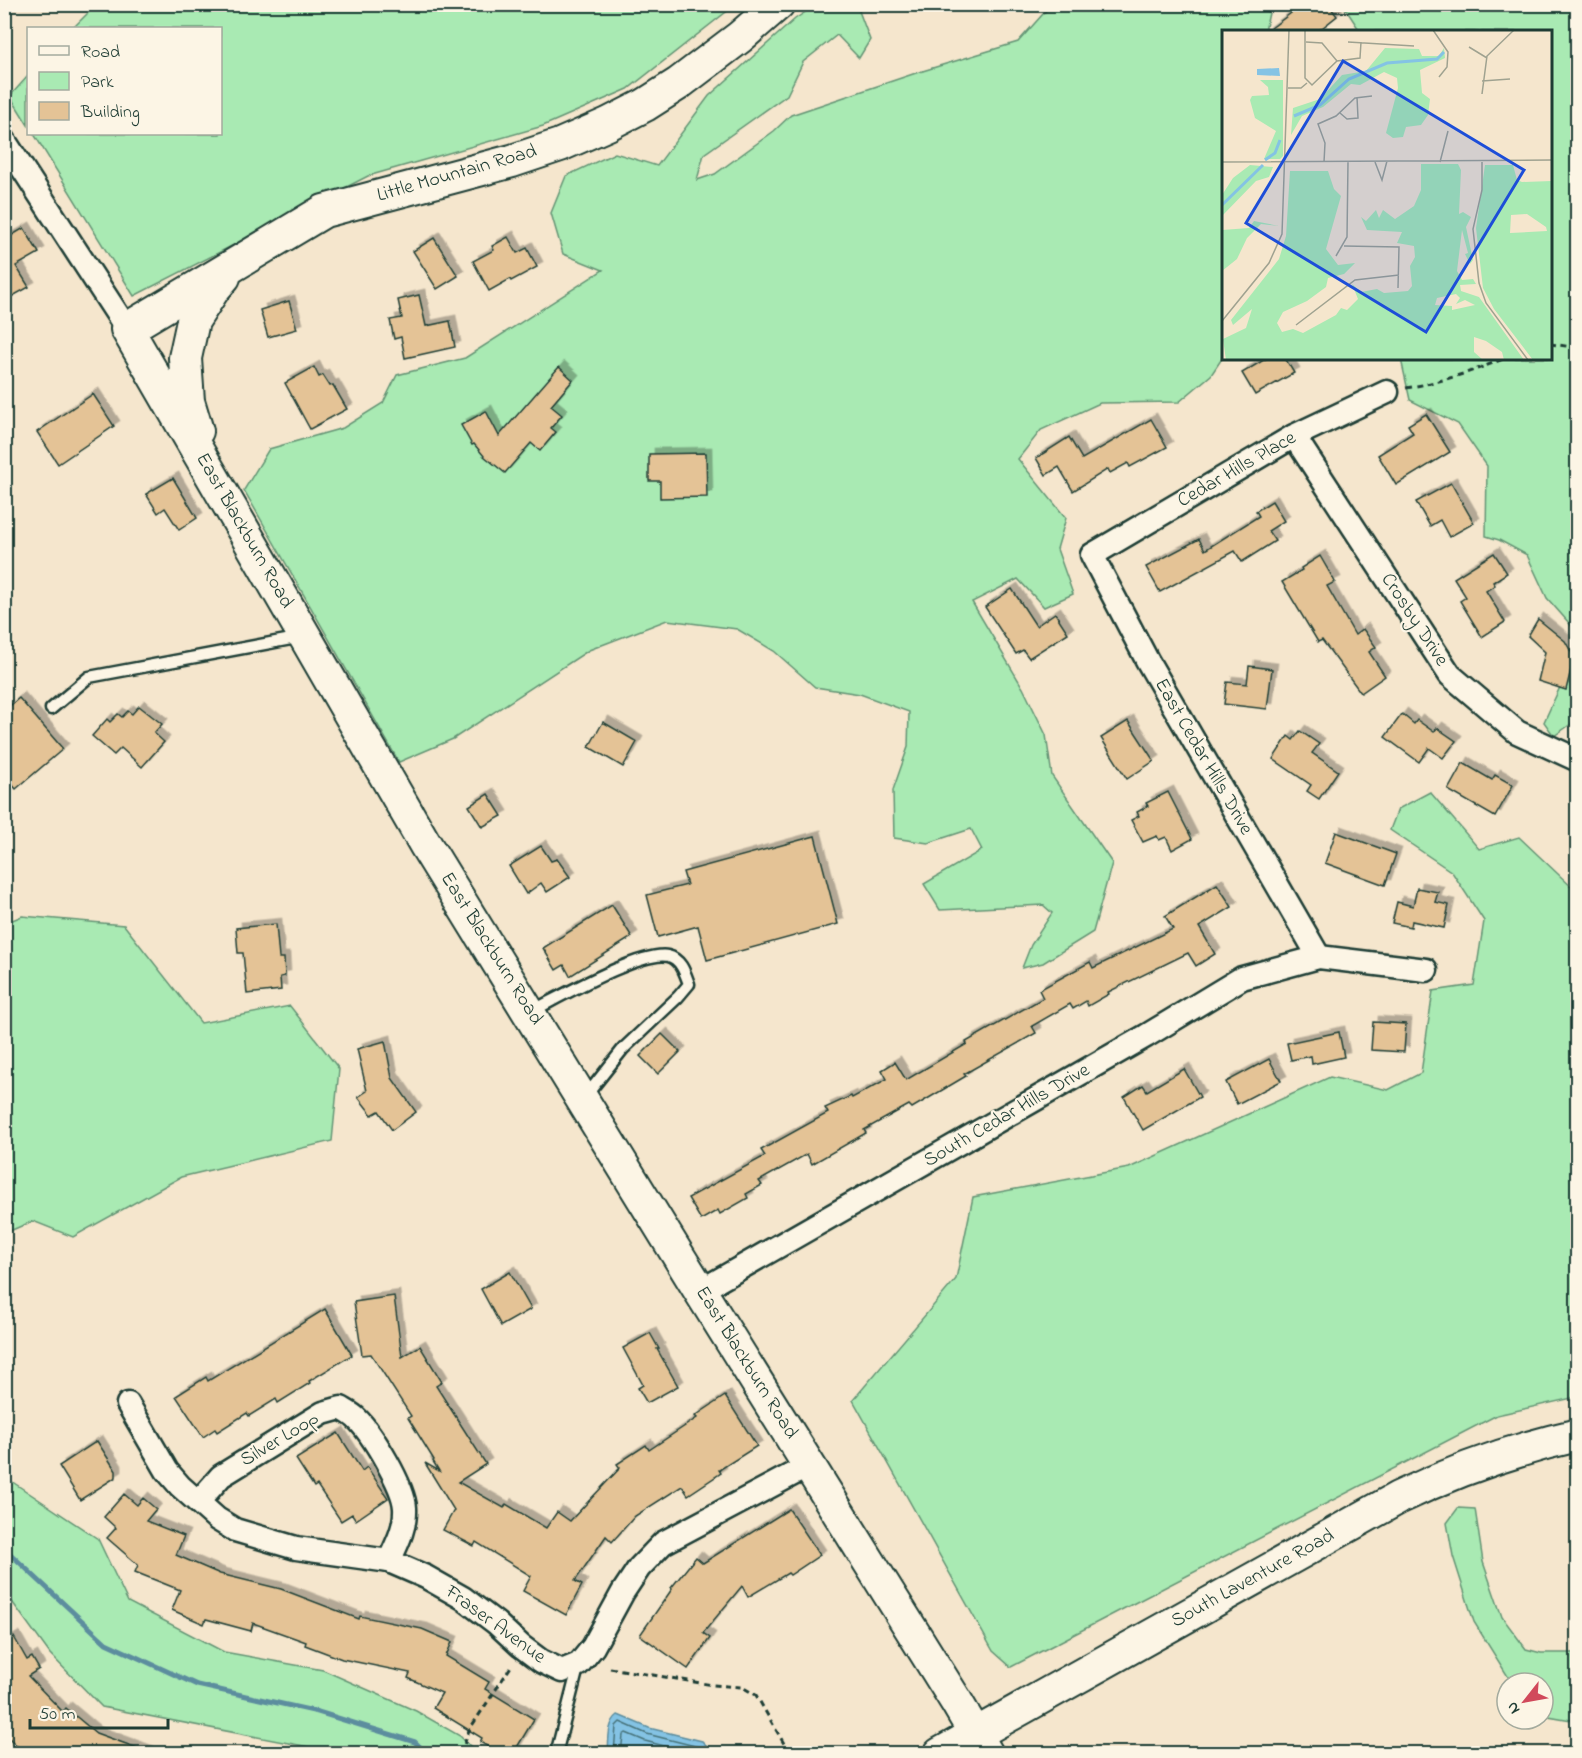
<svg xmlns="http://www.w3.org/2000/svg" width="1582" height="1758" font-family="'Indie Flower',sans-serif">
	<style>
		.green { fill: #a9eab3; stroke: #649474; stroke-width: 1.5 }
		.water { fill: #84c3e4; stroke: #5c8d9e; stroke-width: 1.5 }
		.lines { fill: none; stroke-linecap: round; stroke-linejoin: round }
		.shore { stroke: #47737a; stroke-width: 1.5 }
		.stream { stroke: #5c8d9e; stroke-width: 5 }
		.building { fill: #e4c396; stroke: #1f3d34; stroke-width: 1.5; filter: url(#shadow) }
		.lane-casing { stroke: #1f3d34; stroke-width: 15 }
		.street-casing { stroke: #1f3d34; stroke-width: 27 }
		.secondary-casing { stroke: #1f3d34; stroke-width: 36 }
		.path { stroke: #1f3d34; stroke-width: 3; stroke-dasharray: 6 4.5; stroke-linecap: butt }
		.lane { stroke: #fcf5e5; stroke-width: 10 }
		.street { stroke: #fcf5e5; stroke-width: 22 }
		.secondary { stroke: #fcf5e5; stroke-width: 32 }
		.labels { text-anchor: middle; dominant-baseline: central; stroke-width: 4.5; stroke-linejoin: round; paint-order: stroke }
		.street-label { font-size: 20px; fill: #1f3d34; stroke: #fcf5e5 }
		.inset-river { fill: none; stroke: #84c3e4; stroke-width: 3 }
		.inset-road { fill: none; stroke: #9fa290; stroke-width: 1.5 }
		.view { fill: #1d4ed8; fill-opacity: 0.15; stroke: #1d4ed8; stroke-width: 3 }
		.inset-edge { fill: none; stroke: #1f3d34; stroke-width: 3 }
	</style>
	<defs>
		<filter id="shadow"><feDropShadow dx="5.5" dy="-5.5" stdDeviation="0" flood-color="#0004"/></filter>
	</defs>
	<rect width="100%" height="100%" fill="#f5e6cd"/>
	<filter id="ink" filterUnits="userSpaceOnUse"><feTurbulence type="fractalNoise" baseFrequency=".0167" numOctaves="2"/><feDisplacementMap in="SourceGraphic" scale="12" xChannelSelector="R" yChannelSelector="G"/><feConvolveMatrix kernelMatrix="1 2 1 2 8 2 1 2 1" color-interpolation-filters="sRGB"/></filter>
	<g filter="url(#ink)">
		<g class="green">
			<path d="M1258,4L1269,13L1265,31L1224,32L1223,357L1211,375L1179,402L1100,403L1041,430L1018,459L1066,518L1057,549L1073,594L1044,607L1018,579L972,602L1023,688L1046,735L1052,776L1112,863L1093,932L1043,963L1022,968L1031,945L1052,913L1043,905L940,910L924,884L982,850L971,829L928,843L894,838L893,790L908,747L909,712L860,694L815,687L774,651L737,629L667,620L589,650L453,739L399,762L244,490L269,449L343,428L383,403L397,375L465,358L603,270L563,254L551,213L566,176L615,153L657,166L709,96L795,19L816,5H867L859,11L870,40L859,58L837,35L803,62L787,95L704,154L697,180L715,174L774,131L791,115L916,73L1018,42L1051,5Z"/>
			<path d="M96,5H735L628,89L543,126L368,176L134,296L34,134H220V28H73Z"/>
			<path d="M1343,5H1577V632L1547,598L1527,555L1499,540L1486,536L1487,466L1458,424L1410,400L1401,359L1550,358V32L1360,31Z"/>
			<path d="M28,76V125L10,96Z"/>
			<path d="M1577,650V710L1571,724L1554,736L1544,722Z"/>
			<path d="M1430,792L1479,849L1519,837L1577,892V1397L1497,1415L1011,1667L993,1651L853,1400L956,1279L973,1197L1129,1168L1330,1077L1388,1090L1421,1073L1433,991L1474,985L1484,921L1452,872L1390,830L1398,809Z"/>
			<path d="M22,916L124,925L201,1023L290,1006L339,1069L332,1141L181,1177L73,1237L33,1221L5,1233V923Z"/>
			<path d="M5,1477L98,1539L128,1602L224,1652L323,1670L416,1711L460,1736L477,1753H340L102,1707L50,1654L5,1592Z"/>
			<path d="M1458,1508L1475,1509L1483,1562L1502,1617L1526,1649L1541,1653H1577V1718L1571,1720L1543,1715V1683H1512L1474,1622L1453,1556L1447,1523Z"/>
		</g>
		<path class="water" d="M618,1715L649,1728L702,1741L714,1753H608C609,1741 607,1723 618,1715Z"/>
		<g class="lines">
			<g class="shore">
				<path d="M614,1754L616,1726L620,1722L647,1734L699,1747L706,1754"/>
				<path d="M621,1754L623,1735L626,1733L645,1741L695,1754"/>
			</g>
			<path class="stream" d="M4,1548L106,1643L197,1685L318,1712L415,1742L427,1754"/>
		</g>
		<g class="building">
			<path d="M1303,4H1328L1337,16L1317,32H1266Z"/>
			<path d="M24,228L39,253L16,266L29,287L11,297L4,286V240Z"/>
			<path d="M508,237L517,253L527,248L537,267L511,281L510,279L489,291L473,261L494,250L492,246Z"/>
			<path d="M434,238L458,276L437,289L413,251Z"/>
			<path d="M419,295L426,326L450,321L455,347L405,358L401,337L394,339L390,320L402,318L398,300Z"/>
			<path d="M289,301L297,329L268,337L260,310Z"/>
			<path d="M1267,358H1285L1294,373L1255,395L1242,373Z"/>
			<path d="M314,367L319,377L323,375L330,386L333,385L347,409L310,429L285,383Z"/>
			<path d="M559,367L573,380L551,406L562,415L551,428L556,432L540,451L531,443L505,473L484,456L474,444L472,445L461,425L486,411L499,436Z"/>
			<path d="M93,394L114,426L58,464L37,432Z"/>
			<path d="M1426,414L1450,452L1396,485L1378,455L1413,433L1408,425Z"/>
			<path d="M1151,419L1167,447L1130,467L1128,463L1110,473L1108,469L1073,491L1059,467L1046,475L1036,458L1069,437L1082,459Z"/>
			<path d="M706,453L707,497L660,498V481H649V454Z"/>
			<path d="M173,478L197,518L179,530L165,508L158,513L146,494Z"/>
			<path d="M1451,483L1474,523L1449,537L1440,520L1430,526L1416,502Z"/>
			<path d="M1272,501L1284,521L1268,531L1275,541L1242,562L1235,551L1160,592L1146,567L1199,539L1205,550L1259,516L1256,511Z"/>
			<path d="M1494,553L1507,573L1493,582L1495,585L1486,591L1505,622L1482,637L1460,601L1466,597L1454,578Z"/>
			<path d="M1320,556L1335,582L1327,586L1355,635L1363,629L1376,647L1369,652L1385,676L1361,693L1322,640L1318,642L1282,582L1302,570L1301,568Z"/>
			<path d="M1012,589L1036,626L1055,613L1068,633L1029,658L1023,650L1016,654L985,607Z"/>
			<path d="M1538,619L1565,641L1574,657L1566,690L1538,681L1545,652L1528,636Z"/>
			<path d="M1249,666L1272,669L1267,709L1224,704L1227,682L1247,684Z"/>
			<path d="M19,698L63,749L16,789L4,775V711Z"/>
			<path d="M139,706L162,724L154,733L164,742L142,767L121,748L114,755L92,736L107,719L110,722L118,714L122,717L128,711L132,714Z"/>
			<path d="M1402,714L1414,724L1417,720L1434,732L1437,728L1456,741L1443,758L1429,748L1419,762L1385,737Z"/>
			<path d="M1128,721L1154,761L1127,779L1101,738Z"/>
			<path d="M603,722L637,742L623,767L589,747Z"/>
			<path d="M1300,731L1319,744L1312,753L1338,771L1319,799L1307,791L1311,785L1273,759L1288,736L1293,740Z"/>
			<path d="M1463,763L1492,780L1495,775L1513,785L1495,817L1448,790Z"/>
			<path d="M1168,792L1192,839L1172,850L1166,837L1159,840L1157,836L1143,842L1131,820L1139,816L1137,812L1148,806L1146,803Z"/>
			<path d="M488,794L502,816L482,827L469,806Z"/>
			<path d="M1336,832L1396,854L1385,885L1325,863Z"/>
			<path d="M815,836L838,924L707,960L698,926L658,937L647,895L687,885L683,872Z"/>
			<path d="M541,846L551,861L557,859L570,877L547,892L541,883L526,894L509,866Z"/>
			<path d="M1217,884L1232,907L1199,927L1215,954L1196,966L1188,953L1108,992L1109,994L1088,1006L1086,1001L1073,1009L1070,1004L1032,1026L1036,1033L964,1074L966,1076L912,1108L909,1105L864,1130L866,1133L812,1164L807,1154L759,1181L762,1185L746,1194L748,1198L720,1214L718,1210L701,1220L688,1198L765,1156L761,1150L828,1113L825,1108L851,1096L852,1098L887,1079L882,1070L895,1062L906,1080L967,1044L966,1042L1043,998L1039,990L1090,962L1093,968L1173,929L1165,916Z"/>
			<path d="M1417,888L1438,892L1435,902L1449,905L1444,928L1412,921L1411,927L1392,923L1397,902L1413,906Z"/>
			<path d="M612,905L632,937L570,976L564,965L556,970L543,948Z"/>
			<path d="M276,924L279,958H284L285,976L280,977L281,990L247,994L243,953H238L236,928Z"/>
			<path d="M1373,1022L1406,1024L1404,1052L1371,1050Z"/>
			<path d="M1339,1032L1344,1057L1312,1064L1311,1056L1291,1060L1287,1043Z"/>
			<path d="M662,1034L680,1052L658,1074L640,1056Z"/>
			<path d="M385,1041L392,1078L416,1112L392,1130L379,1111L372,1115L358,1097L367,1091L357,1049Z"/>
			<path d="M1269,1059L1281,1081L1237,1104L1226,1082Z"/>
			<path d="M1184,1069L1200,1097L1143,1130L1124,1097L1143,1085L1147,1091Z"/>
			<path d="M510,1272L531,1309L501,1326L481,1289Z"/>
			<path d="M394,1296L402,1357L420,1346L442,1382L436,1386L486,1464L458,1482L504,1508L506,1504L546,1528L557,1512L570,1521L620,1468L617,1464L646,1445L649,1450L697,1418L695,1416L725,1396L757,1446L719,1470L721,1473L688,1495L682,1486L635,1516L612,1542L606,1536L575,1581L582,1585L566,1615L523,1591L531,1576L476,1542L474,1546L443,1530L454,1510L425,1463L439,1471L433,1461L434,1460L408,1418L411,1416L371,1354L362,1355L354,1302Z"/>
			<path d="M325,1309L352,1355L309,1381L310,1383L278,1403L276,1399L249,1416L247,1413L217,1432L215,1429L203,1437L176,1396L206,1377L208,1381Z"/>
			<path d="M650,1333L659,1349H657L678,1386L647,1403L638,1388L643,1385L623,1348Z"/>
			<path d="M338,1433L362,1471L367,1467L388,1498L356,1520L352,1514L341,1521L317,1485L314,1487L296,1459Z"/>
			<path d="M97,1441L116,1471V1477L80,1500L59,1466Z"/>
			<path d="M124,1494L137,1505L143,1498L156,1509L146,1521L184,1536L176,1555L220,1574L281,1589L359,1619L360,1616L422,1629L452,1642L446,1656L489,1682L485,1689L534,1719L513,1754H500L480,1742L482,1738L433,1708L442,1693L408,1678L410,1673L342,1659L305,1645L306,1642L253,1623L251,1631L206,1619L204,1624L172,1610L180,1590L135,1572L138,1565L107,1538L116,1528L104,1517Z"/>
			<path d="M789,1509L820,1555L790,1575L788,1573L748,1597L742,1586L703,1633L710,1638L688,1669L640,1635L672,1589L671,1588L696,1557L703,1563Z"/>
			<path d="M14,1637L27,1660L32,1657L39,1669L28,1676L63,1712L66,1708L96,1733L148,1752L147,1754H25L4,1733V1643Z"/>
		</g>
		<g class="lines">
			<defs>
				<g id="lane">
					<path d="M51,709L89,677L302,637"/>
					<path d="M532,1011C558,998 642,950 668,956C681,959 685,973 689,984L678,997L623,1049L585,1097"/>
					<path d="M556,1754L579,1664"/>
				</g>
				<g id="street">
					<path d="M4,140L127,329"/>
					<path d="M1294,436L1450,675L1517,732L1578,760"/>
					<path d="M1319,957L1147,660L1092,555L1294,436L1387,392"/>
					<path d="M700,1291L1146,1036L1242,978L1319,957L1426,970"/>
					<path d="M128,1404L167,1471L180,1486L217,1519L235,1530L296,1548L389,1561L426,1577L463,1598L496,1623L521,1646L541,1661L562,1671L579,1664L593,1647L623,1592L639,1568L663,1543L810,1465"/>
					<path d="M198,1502L221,1476L323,1413L341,1408C346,1411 352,1414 356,1418C372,1433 404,1487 405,1508C406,1527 397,1544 389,1561"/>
				</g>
				<g id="secondary">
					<path d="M778,4L740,37L678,84L645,105L608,124L560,145L512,161L324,211L127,329L425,844L700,1291L956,1701L987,1754"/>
					<path d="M197,431L188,401L185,358L193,321L213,290L224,277"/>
					<path d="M940,1754L1398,1498C1456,1470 1515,1449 1578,1435"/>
				</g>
			</defs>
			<use href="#lane" class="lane-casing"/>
			<use href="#street" class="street-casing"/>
			<use href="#secondary" class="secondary-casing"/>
			<g class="path">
				<path d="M1550,344L1573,347L1578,349"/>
				<path d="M1406,388C1441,382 1472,372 1505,358"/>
				<path d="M610,1668L713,1685L742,1687L756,1695L790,1754"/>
				<path d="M461,1754L469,1730L512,1665"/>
			</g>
			<use href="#lane" class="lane"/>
			<use href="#street" class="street"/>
			<use href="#secondary" class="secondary"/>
		</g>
	</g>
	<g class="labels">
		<g class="street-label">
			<text transform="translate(457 174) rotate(-16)">Little Mountain Road</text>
			<text transform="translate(1237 470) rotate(-30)">Cedar Hills Place</text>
			<text transform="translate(244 531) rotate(60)">East Blackburn Road</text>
			<text transform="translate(1414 620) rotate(57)">Crosby Drive</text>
			<text transform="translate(1203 757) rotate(60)">East Cedar Hills Drive</text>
			<text transform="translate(491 949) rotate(58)">East Blackburn Road</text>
			<text transform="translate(1007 1116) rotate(-30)">South Cedar Hills Drive</text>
			<text transform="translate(746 1363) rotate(58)">East Blackburn Road</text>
			<text transform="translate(280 1440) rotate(-31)">Silver Loop</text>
			<text transform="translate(1253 1579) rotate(-29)">South Laventure Road</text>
			<text transform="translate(495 1625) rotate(36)">Fraser Avenue</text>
		</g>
	</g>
	<g transform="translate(1222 30)">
		<rect width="330" height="330" fill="#f5e6cd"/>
		<path d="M163,18L197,19L200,26H217L222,18L223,28L198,40L200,63L208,69L206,85L199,95L184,97L181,107L171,108L164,103L176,58L175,48L162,42L138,55L129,54L101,77L80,86L69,105L71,78L98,69L120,45L144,41ZM38,50H61V126L58,129H42L54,101L33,88L28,70L30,66L47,65L46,57ZM199,134H236L239,140L237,184L241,182L249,187L244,197L251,230L248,234L243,224L246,223L240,200L235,241L240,250L251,249L254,254L238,255L239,261L257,267L302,330H282L280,322L264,311L252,307V322L261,330H4L1,309L24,298L30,279L11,295L9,290L57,229L64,206L68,141H106L112,159L119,166L104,219L116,235L133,233L122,244L106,248L104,257L85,271L61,282L55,293L60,302L71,299L81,303L114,285L119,278L125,280L136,269L130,254L139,262L155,259L162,263L186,261L190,256L188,236L193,227L192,216L175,213L180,202L145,200L139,187L144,191L154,180L157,188L161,180L173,189L192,176L199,160ZM234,264L238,268L234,274L243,270L253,275L230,280V276L213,275L215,268ZM28,135L51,137L47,147L34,151L0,186V165L11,148ZM263,135H291L295,150L300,152L330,151V330H311L272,279L261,258L254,198ZM305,184L324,197L325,201L288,203L289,185ZM32,191L57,196L39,194L25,208L15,229L0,241V200L27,198Z" fill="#a9eab3" fill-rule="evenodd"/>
		<path d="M57,38L58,46L35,45V39Z" fill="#84c3e4"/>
		<path class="inset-river" d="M72,86L98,75L127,49L165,33L215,29L222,22M43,130L53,123L58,110M0,175L41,135"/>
		<path class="inset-road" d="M83,0V48L90,55L115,31L138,28L139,12M211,0L226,22L225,37L217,47M84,12L100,13L115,31M126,12L192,16M247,17L265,28M260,51L288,49M66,58H79L85,53M260,64L265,26L292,0M118,83L125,89L136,88L135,67M0,132L330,130M102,132L103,113L96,94L114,86L133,68L150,66M153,132L160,150L165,131M218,132L226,101M260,132V160L251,199L257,253L264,273L306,330M122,216L177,217L176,258M114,226L125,207L126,132M0,291L47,233L60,204L67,0M74,295L133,250L177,245"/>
		<path class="view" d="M121,31L302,140L204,302L24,193Z"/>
		<rect width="330" height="330" class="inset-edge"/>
	</g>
	<rect width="1582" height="1758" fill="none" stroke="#fcf5e5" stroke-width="24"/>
	<rect x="12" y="12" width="1558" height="1734" fill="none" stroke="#1f3d34" stroke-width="2" filter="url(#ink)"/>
	<rect x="27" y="27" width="195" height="108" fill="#fcf5e5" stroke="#a4ab9e" stroke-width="1.5"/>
	<rect x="39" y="46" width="30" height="9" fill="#fcf5e5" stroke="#a4ab9e" stroke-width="1.5"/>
	<text x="81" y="57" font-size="18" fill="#1f3d34">Road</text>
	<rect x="39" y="72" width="30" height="18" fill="#a9eab3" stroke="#a4ab9e" stroke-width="1.5"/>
	<text x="81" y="87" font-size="18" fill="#1f3d34">Park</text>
	<rect x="39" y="102" width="30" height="18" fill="#e4c396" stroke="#a4ab9e" stroke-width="1.5"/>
	<text x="81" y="117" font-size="18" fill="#1f3d34">Building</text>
	<g transform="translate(1525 1701) rotate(239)"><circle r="28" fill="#fcf5e5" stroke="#a4ab9e" stroke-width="1.5"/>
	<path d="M0-4.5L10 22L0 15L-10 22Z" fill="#d1495b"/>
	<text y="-9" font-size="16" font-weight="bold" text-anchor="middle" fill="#1f3d34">N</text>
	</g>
	<path d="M30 1719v9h138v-9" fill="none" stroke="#1f3d34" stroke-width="3"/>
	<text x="39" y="1719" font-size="18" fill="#1f3d34" stroke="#fcf5e5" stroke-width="4.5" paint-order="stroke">50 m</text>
</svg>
